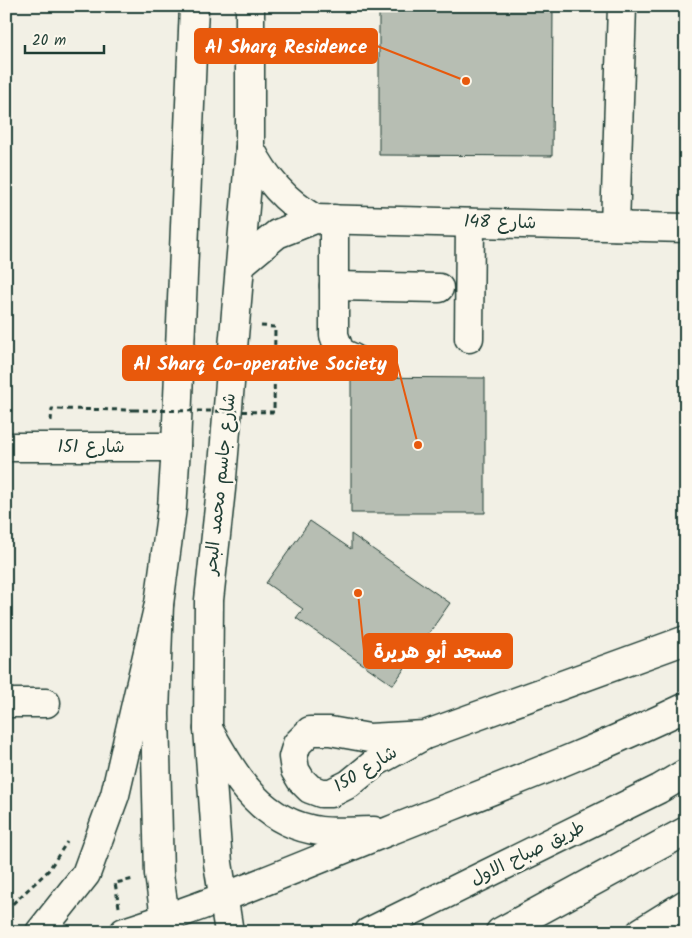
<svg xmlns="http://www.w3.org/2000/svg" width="692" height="938" font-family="Kalam,'Playpen Sans Arabic',sans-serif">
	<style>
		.building { fill: #b7beb3; stroke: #1f3d34 }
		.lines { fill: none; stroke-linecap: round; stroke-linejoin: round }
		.minor-casing { stroke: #1f3d34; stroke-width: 31 }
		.major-casing { stroke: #1f3d34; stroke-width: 31 }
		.highway-casing { stroke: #1f3d34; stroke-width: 31 }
		.path { stroke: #1f3d34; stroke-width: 3; stroke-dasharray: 5 4; stroke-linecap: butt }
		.minor { stroke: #fbf7ec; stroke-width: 28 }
		.major { stroke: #fbf7ec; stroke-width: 28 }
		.highway { stroke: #fbf7ec; stroke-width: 28 }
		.path-bridge { stroke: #1f3d34; stroke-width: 3; stroke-dasharray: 5 4; stroke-linecap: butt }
		.labels { text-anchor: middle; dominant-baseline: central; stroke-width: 5; stroke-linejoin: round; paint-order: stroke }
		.street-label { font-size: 18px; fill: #1f3d34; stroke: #fbf7ec }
		.leader { fill: none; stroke: #e8590c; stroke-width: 2 }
		.callout-dot { fill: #e8590c; stroke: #fbf7ec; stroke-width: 2 }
		.callout { fill: #e8590c; stroke: #e8590c; stroke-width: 2 }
		.callout-label { font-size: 19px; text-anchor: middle; font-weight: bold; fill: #fff }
	</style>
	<rect width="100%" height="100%" fill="#f2f0e5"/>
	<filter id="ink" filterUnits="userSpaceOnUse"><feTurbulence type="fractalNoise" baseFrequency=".02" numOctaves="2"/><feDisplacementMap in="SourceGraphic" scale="10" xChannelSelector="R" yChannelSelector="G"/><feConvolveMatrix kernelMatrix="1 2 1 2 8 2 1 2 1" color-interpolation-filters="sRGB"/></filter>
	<g filter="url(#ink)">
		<g class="building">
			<path d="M379,6H553L552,156L379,155Z"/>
			<path d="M351,377L485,378V513H351Z"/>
			<path d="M310,521L351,549V534L450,603L393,685L296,618L303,609L266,583Z"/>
		</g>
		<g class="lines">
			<defs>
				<g id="minor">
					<path d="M250,148C266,179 285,201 315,219"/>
					<path d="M334,219V335L340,352L353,358"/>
					<path d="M615,226L622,6"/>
					<path d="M241,264L277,234L315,219L686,228"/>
					<path d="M334,286L439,288"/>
					<path d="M469,338L470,223"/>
					<path d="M6,447H176"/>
					<path d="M6,703H46"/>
					<path d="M425,735L369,738L330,731H310L297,744L293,757L295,770L301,780L310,789L321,793H331L349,784L376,762L425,735L686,640"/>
				</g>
				<g id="major">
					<path d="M167,932L159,874L155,714L159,604L172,508L176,447L194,6"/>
					<path d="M229,932L218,863L208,729L209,600L221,489L250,148V6"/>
				</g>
				<g id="highway">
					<path d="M208,729C235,776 260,823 320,831C338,833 357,831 374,831"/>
					<path d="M40,932L86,874L115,795L159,604"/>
					<path d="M124,932C214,904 301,866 389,831C489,791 589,754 686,707"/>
					<path d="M369,932L659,789L686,773"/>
					<path d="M500,932L686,831"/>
					<path d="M641,932L686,904"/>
				</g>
			</defs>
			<use href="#minor" class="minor-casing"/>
			<use href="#major" class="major-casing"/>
			<use href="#highway" class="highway-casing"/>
			<g class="path">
				<path d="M261,326L275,327L274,412"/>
				<path d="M51,421L52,409L134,410"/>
				<path d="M119,907L115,883L134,879"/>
				<path d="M6,910L48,871L67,842"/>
			</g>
			<use href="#minor" class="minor"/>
			<use href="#major" class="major"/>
			<use href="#highway" class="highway"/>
			<path class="path-bridge" d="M134,410L274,412"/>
		</g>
	</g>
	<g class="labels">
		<g class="street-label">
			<text transform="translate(500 223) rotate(1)">شارع 148</text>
			<text x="91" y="447">شارع 151</text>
			<text transform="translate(221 484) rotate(-84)">شارع جاسم محمد البحر</text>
			<text transform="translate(366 770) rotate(-32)">شارع 150</text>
			<text transform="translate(528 854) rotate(-26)">طريق صباح الاول</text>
		</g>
	</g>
	<path class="leader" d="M466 81L377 46M418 445L397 363M358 593L364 651"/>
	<g class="callout-dot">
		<circle cx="466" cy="81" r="5"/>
		<circle cx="418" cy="445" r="5"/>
		<circle cx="358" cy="593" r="5"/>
	</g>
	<g class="callout">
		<rect x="195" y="29" width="182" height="34" rx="5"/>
		<rect x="123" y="346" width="274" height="34" rx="5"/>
		<rect x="364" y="634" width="148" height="34" rx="5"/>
	</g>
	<g class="callout-label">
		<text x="286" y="53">Al Sharq Residence</text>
		<text x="260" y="370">Al Sharq Co-operative Society</text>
		<text x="438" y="658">مسجد أبو هريرة</text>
	</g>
	<rect width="692" height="938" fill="none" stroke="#fbf7ec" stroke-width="25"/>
	<rect x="12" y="12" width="667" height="913" fill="none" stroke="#1f3d34" stroke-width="2" filter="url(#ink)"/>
	<path d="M25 45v8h79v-8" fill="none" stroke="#1f3d34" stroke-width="2.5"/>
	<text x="32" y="45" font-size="15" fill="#1f3d34" stroke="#fbf7ec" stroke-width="4" paint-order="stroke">20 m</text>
</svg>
